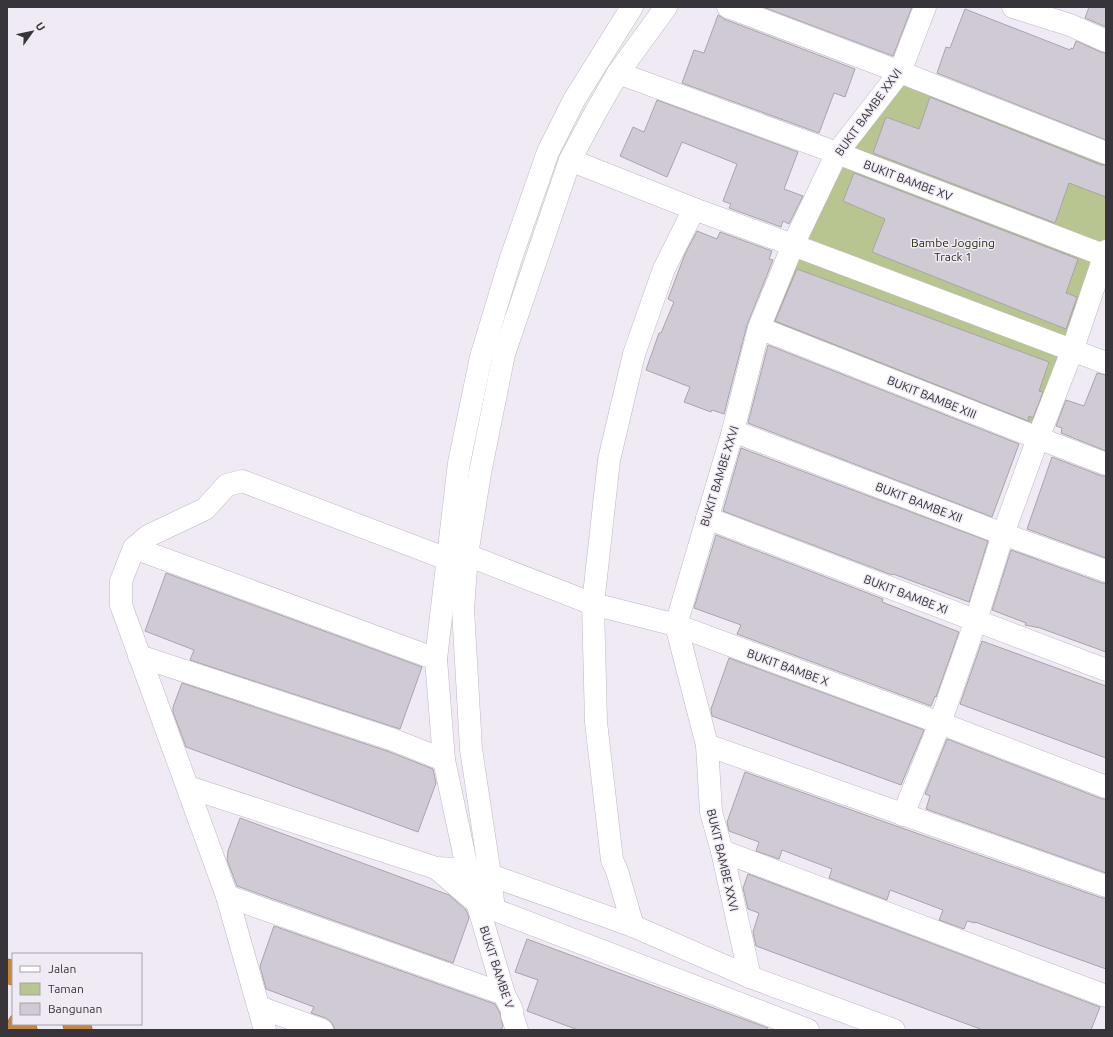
<svg xmlns="http://www.w3.org/2000/svg" width="1113" height="1037" font-family="Ubuntu,sans-serif">
	<style>
		.green { fill: #b8c590 }
		.building { fill: #cfcad4; stroke: #a8a3ad }
		.lines { fill: none; stroke-linecap: round; stroke-linejoin: round }
		.minor-casing { stroke: #beb8c3; stroke-width: 23 }
		.highway-casing { stroke: #926a3f; stroke-width: 23 }
		.minor { stroke: #fff; stroke-width: 22 }
		.highway { stroke: #c38742; stroke-width: 22 }
		.labels { text-anchor: middle; dominant-baseline: central; stroke-width: 3; stroke-linejoin: round; paint-order: stroke }
		.street-label { font-size: 12px; fill: #373539; stroke: #f0eaf5 }
		.park-label { font-size: 12px; fill: #272e0f; stroke: #f0eaf5 }
	</style>
	<rect width="100%" height="100%" fill="#f0eaf5"/>
	<path class="green" d="M900,72L1106,153V251L1038,438L759,328L793,245Z"/>
	<g class="building">
		<path d="M763,7H912L893,56Z"/>
		<path d="M1089,7H1106V27L1085,18Z"/>
		<path d="M965,9L1070,50L1071,48L1073,49L1076,41L1101,52L1106,53V140L937,73L946,47L950,48Z"/>
		<path d="M718,15L724,19L855,69L845,97L834,93L819,133L682,83L694,50L704,53Z"/>
		<path d="M930,97L1101,165H1106V197L1069,183L1055,223L873,153L886,117L919,129Z"/>
		<path d="M657,100L798,152L784,189L803,196L789,224L783,221L781,227L729,208L731,204L723,201L737,164L682,142L667,177L620,156L633,127L644,132Z"/>
		<path d="M854,173L1078,259L1066,293L1077,297L1066,329L872,252L885,219L843,201Z"/>
		<path d="M697,231L717,239L720,232L772,251L769,259L773,260L747,325L724,414L712,410L711,412L684,402L690,387L646,370L659,333H661L674,302L668,299L685,254Z"/>
		<path d="M797,269L1049,362L1039,391L1043,392L1033,418L1029,416L1028,421L775,321Z"/>
		<path d="M768,345L1019,444L992,517L748,423Z"/>
		<path d="M1097,373L1106,375V451L1061,433L1062,428L1056,426L1066,400L1084,406Z"/>
		<path d="M741,448L988,541L969,602L893,574L892,575L723,511Z"/>
		<path d="M1052,457L1102,476H1106V558L1027,529Z"/>
		<path d="M716,535L883,599L882,602L959,632L936,697L935,696L931,706L737,634L741,625L694,608Z"/>
		<path d="M1011,550L1102,583H1106V652L1040,628L1025,625L1026,623L992,610Z"/>
		<path d="M166,573L422,667L400,729L190,660L194,650L145,631Z"/>
		<path d="M982,641L1106,686V758L960,704Z"/>
		<path d="M729,658L924,730L901,785L712,716L711,709Z"/>
		<path d="M182,683L387,751L433,769L436,783L418,832L186,747L173,712V707Z"/>
		<path d="M947,739L1102,799H1106V873L926,809L930,796L925,794Z"/>
		<path d="M745,772L899,827L1102,898H1106V969L975,922V923L967,921L964,929L939,920L943,910L890,890L887,900L829,878L832,869L782,850L779,859L756,851L759,842L729,831L727,822Z"/>
		<path d="M240,818L449,895L466,910L469,918L453,963L237,886L227,860L228,851Z"/>
		<path d="M748,874L1100,1007L1091,1030H983L756,946L753,932L759,913L748,909L743,888Z"/>
		<path d="M274,926L495,1004L500,1013L503,1026L501,1030H334V1027L331,1022L326,1018L311,1013L314,1007L266,989L260,966Z"/>
		<path d="M527,939L768,1028L767,1030H578L527,1011L538,980L515,972Z"/>
	</g>
	<g class="lines">
		<defs>
			<g id="minor">
				<path d="M728,7L900,72L1106,153"/>
				<path d="M1013,7L1070,25L1106,41"/>
				<path d="M618,73L837,153L1106,256"/>
				<path d="M570,160L694,209L793,245L1106,363"/>
				<path d="M759,328L1038,438L1106,464"/>
				<path d="M733,431L1003,534L1106,571"/>
				<path d="M707,518L1106,670"/>
				<path d="M134,548L436,659"/>
				<path d="M467,555L593,604L676,625L940,723L1106,787"/>
				<path d="M139,656L391,739L444,760"/>
				<path d="M707,745L1106,886"/>
				<path d="M188,787L436,868L455,869L467,868L490,875L633,926L750,977L894,1030"/>
				<path d="M903,815L940,723L976,620L1003,534L1038,438L1072,351L1106,251"/>
				<path d="M722,851L1106,996"/>
				<path d="M436,868L477,903L808,1030"/>
				<path d="M227,896L504,994"/>
				<path d="M494,910L490,875L471,749L463,609L467,555L480,473L504,354L570,160L594,115L618,73L666,7"/>
				<path d="M633,926L617,871L612,860L596,722L593,604L609,460L634,354L664,269L694,209"/>
				<path d="M750,977L722,851L711,812L707,745L676,625L733,431L759,328L793,245L837,153L900,72L925,7"/>
				<path d="M259,1007L322,1030"/>
				<path d="M265,1030L227,896L121,605V581L134,548L148,536L205,509L227,485L242,481L447,559"/>
				<path d="M517,1030L512,1015V1010L504,994L467,868L444,760L436,659L459,463L481,357L511,258L548,152L574,100L632,7"/>
			</g>
			<g id="highway">
				<path d="M7,970L13,974"/>
				<path d="M19,1024L26,1030"/>
				<path d="M74,1024L81,1030"/>
			</g>
		</defs>
		<use href="#minor" class="minor-casing"/>
		<use href="#highway" class="highway-casing"/>
		<use href="#minor" class="minor"/>
		<use href="#highway" class="highway"/>
	</g>
	<g class="labels">
		<g class="street-label">
			<text transform="translate(868 112) rotate(-54)">BUKIT BAMBE XXVI</text>
			<text transform="translate(908 180) rotate(21)">BUKIT BAMBE XV</text>
			<text transform="translate(932 397) rotate(22)">BUKIT BAMBE XIII</text>
			<text transform="translate(719 476) rotate(-73)">BUKIT BAMBE XXVI</text>
			<text transform="translate(919 502) rotate(21)">BUKIT BAMBE XII</text>
			<text transform="translate(906 594) rotate(21)">BUKIT BAMBE XI</text>
			<text transform="translate(788 667) rotate(20)">BUKIT BAMBE X</text>
			<text transform="translate(723 860) rotate(77)">BUKIT BAMBE XXVI</text>
			<text transform="translate(497 967) rotate(72)">BUKIT BAMBE V</text>
		</g>
		<g class="park-label">
			<text x="953" y="242">Bambe Jogging<tspan x="953" dy="14">Track 1</tspan></text>
		</g>
	</g>
	<rect width="1113" height="1037" fill="none" stroke="#373539" stroke-width="16"/>
	<rect x="12" y="953" width="130" height="72" fill="#f0eaf5" stroke="#a6a2aa"/>
	<rect x="20" y="966" width="20" height="6" fill="#ffffff" stroke="#a6a2aa"/>
	<text x="48" y="973" font-size="12" fill="#373539">Jalan</text>
	<rect x="20" y="983" width="20" height="12" fill="#b8c590" stroke="#a6a2aa"/>
	<text x="48" y="993" font-size="12" fill="#373539">Taman</text>
	<rect x="20" y="1003" width="20" height="12" fill="#cfcad4" stroke="#a6a2aa"/>
	<text x="48" y="1013" font-size="12" fill="#373539">Bangunan</text>
	<g transform="translate(32 32) rotate(57)" stroke="#f0eaf5" stroke-width="3" paint-order="stroke">
	<path d="M0-3L7 15L0 10L-7 15Z" fill="#373539"/>
	<text y="-6" font-size="11" font-weight="bold" text-anchor="middle" fill="#373539">U</text>
	</g>
</svg>
